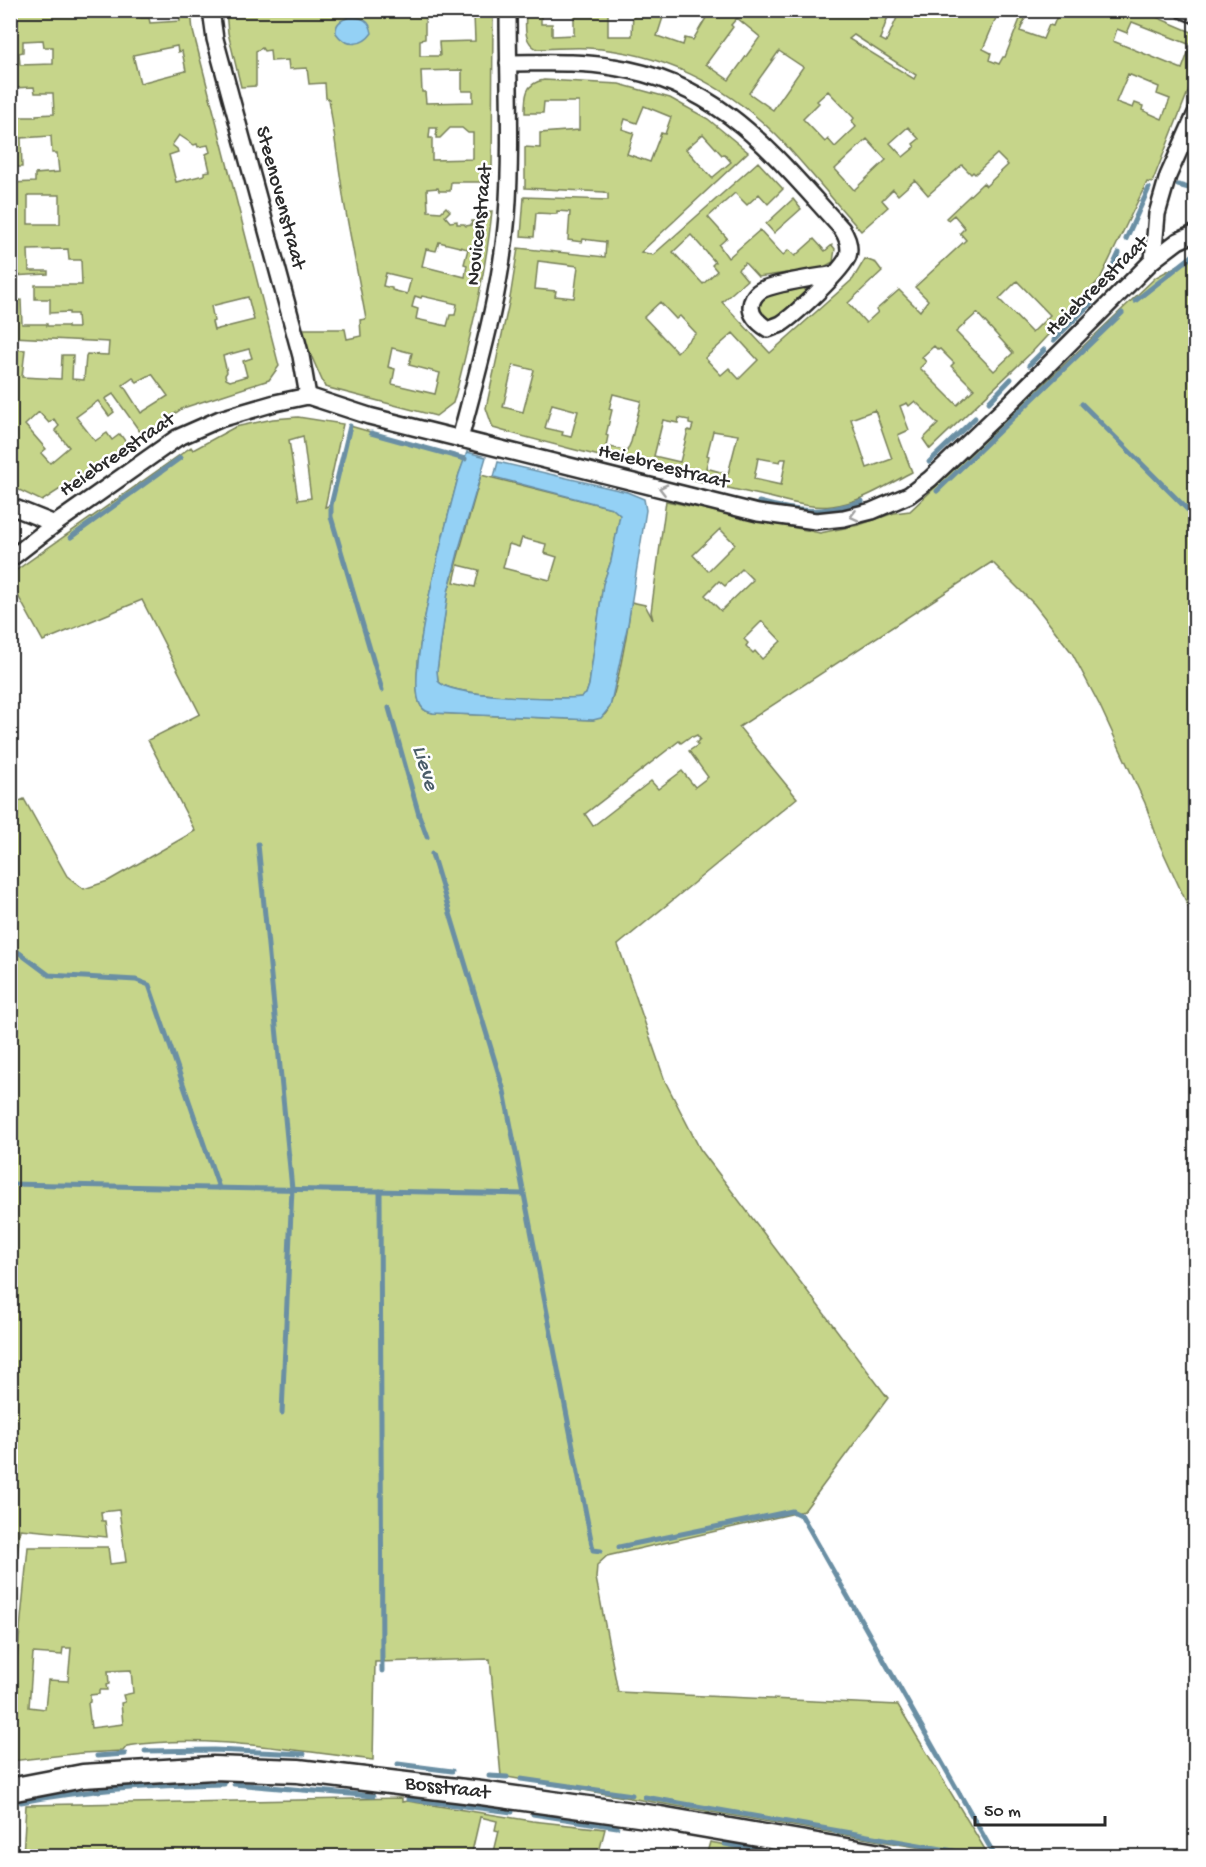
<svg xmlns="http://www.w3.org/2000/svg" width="1206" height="1867" font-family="'Gochi Hand',sans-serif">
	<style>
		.green { fill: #c6d58a; stroke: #78805a; stroke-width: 1.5; fill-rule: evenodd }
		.water { fill: #94d1f5; stroke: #6a8fa4; stroke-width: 1.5 }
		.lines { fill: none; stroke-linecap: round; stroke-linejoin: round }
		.stream { stroke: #6a8fa4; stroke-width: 5 }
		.street-casing { stroke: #2b2b2b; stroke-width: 20 }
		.secondary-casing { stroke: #2b2b2b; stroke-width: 27 }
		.street { stroke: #fff; stroke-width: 15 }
		.secondary { stroke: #fff; stroke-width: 22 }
		.oneway { stroke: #a0a0a0 }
		.labels { text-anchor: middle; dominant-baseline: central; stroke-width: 5; stroke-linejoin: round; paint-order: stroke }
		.street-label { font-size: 21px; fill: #2b2b2b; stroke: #fff }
		.water-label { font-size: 22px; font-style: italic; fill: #4a5d68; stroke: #fff }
	</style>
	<rect width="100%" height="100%" fill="#fff"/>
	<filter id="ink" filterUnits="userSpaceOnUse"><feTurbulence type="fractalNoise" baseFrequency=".0167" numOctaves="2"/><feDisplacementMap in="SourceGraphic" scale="12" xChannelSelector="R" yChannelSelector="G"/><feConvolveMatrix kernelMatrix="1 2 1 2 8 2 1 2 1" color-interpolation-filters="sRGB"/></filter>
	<g filter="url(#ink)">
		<g class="green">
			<path d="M87,10L140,11L141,18H149L150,23L180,21L179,11H191L193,31L279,366L269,380L183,408L143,436L113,394L105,399L114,412L109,416L98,401L76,417L95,441L107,433L112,440L120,434L128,445L42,501L19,490L11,479V349L25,350L22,377L61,379L62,355H73L72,379L84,380L86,356L87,354L108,355L109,342L13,337L12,301L21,300L22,324H47V326H68V328H78L77,314H69V312L50,313V299H35V285H82L81,260H69L68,249L28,250L29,271H48V274L11,276L10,183L35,182V174L59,172L57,153H52L51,136L21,138L22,167H11V11H56V13L87,14ZM43,40L44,47H53V64L20,65L19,53L23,52V41ZM177,46L178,52L182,51L186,71L140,83L133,55ZM34,87L35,93H53L54,114L36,115V117H13L12,88ZM179,135L194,145L197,144L198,147L208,145L210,152L206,154L210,171L204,172V175L176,182L169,155L178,152L177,149L172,145ZM28,195H60V224H28ZM248,297L254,320L214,330L212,322L214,321L211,306ZM249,349L252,358L243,361L247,376L230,381L226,379L225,375L227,372L223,356ZM152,374L168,396L141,413L123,385L133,378L137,382ZM39,412L49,423L54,419L59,426L55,430L69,447L50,463L41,453L46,449L25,425Z"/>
			<path d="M226,11H493L492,172H481V182H451L450,191H439L438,188L427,189L428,211L441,212L446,207L450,211L445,216L450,222L457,221V224H464L466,226L471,225L472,221H476L479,216L477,212L492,211C486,271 472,330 457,389L453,403L436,416L325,387L307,346L302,329H345L347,339L361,336L360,320L366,319L344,202L329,99L326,98L325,83L309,84L307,68L289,69L288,60L271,61L270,50L264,51L262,48L256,51V86L241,87L228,33ZM425,15H474L475,41L439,42L440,56H420V40L425,39ZM462,70V91H473V102L426,103L425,92H422L421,71ZM430,128H437L436,138H440L450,128H462L468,133H473V159L432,160V138H429ZM439,242L468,249L464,264L467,265L465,277L422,266L426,249L436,251ZM386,273L411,279L407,294L392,290V288L383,286ZM415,296L421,298L422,296L457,304L455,315H450L447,326L416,319L418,309L412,307ZM392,348L412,353L409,365L440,373L435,394L392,384L395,369L388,367Z"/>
			<path d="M1059,11H1142L1194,33L1195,74L1152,183L1147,182L1100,279L1032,352L930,449L923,439L938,424L915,401L909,406L907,403L900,406L909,430L898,435L912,472C887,485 860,503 832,506C809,509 783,500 760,495C715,486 671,474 626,463C582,451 537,441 493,428L486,408L510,298L518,248L605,257L606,242L583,239L582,242L568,240L570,212L557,211V214L536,213L534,237L521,236L524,197L608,200V194L604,192L525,188V147L540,148V133L579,130V102H544L543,113H525C525,96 525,83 544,80L619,84L670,98L708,119L748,152L641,252L653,255L758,162L783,189L768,204L759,194L747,205L735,193L708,217L727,238L719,245L728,258L760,230L783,255L789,250L795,256L814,239L825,251L832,245L835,249L833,262L822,268L758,277L745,263L738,269L747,280L722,302L770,353L853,279L865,259L876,263L882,271L848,303L866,323L878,312L876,310L899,290L920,311L928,300L915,287L966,240L960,233L965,228L954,215L948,220L946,218L983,183L986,186L1008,165L997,154L975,174L973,172L971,174L962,165L928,195L915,180L898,195L893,189L882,200L888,207L861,231C832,200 806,165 776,135C725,84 660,52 588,48C571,47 554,49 537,49C522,41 526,25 526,11H541V24H552V36L574,35V11H608V36H632L633,11H665L657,36L683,45L685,38L693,40L710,11H890L880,39L886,42L900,11H999L983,49L991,53L989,60L999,64L1003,57H1005L1022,14L1026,16L1020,31L1043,39L1049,25L1053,26ZM737,18L760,37L729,80L706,64L733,27L731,25ZM1132,22L1191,45L1182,69L1113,41L1117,29L1127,33ZM854,35L916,75L914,79L849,39ZM779,51L803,67L773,110L749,93ZM1128,74L1159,87L1157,94L1170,99L1162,119L1142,110L1143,106L1135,103L1133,108L1116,102ZM828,91L854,118L852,121L856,127L835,147L828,139L825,142L803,119L819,103L817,101ZM644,106L671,117L665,134L661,133L650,162L627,154L634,133L622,129L625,119L637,123ZM908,127L919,139L913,144L915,147L903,157L890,143ZM703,134L722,155L724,154L731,162L712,178L686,149ZM867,139L886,160L854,190L835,169ZM691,235L715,262L712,265L717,271L703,284L673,252ZM538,261L578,266L574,298L555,296L556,291L535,289ZM1017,281L1050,315L1032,333L999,299ZM660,302L676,319L680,316L696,333L677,352L644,317ZM977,313L1013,353L994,371L956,332ZM733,333L758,360L739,379L729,368L721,375L705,358ZM934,346L938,350L940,349L954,363L951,366L974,389L957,405L920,368L926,362L922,357ZM513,365L534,370L523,412L503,407ZM613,394L641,401L631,442L627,451L606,446L608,436L606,435L612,410L609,409ZM552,404L578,411L571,437L562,435L563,432L545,428ZM875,410L892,459L867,468L851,419ZM679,418L689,420V424L693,425L691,431L688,430L680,462L654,456L663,420L678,423ZM713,431L738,435L728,474L706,468L709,456L707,455ZM758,458L780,462L781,459H786L781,485L754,479Z"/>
			<path d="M793,199L801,209L774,233L766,224Z"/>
			<path d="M1195,256V921L1159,843L1145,803L1100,706L1072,653L1034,604L992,562L739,727L797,798L618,945L665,1081L700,1149L888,1398L804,1511L607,1556L597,1565L596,1578L618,1692L898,1705L989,1856H968L501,1776L490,1659L375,1662L373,1760C294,1751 206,1733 127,1746L123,1751L82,1753L11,1761V1721L28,1547H108L110,1564L126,1562L119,1510L101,1512L102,1521H105L107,1537L20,1529L11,1616V805L24,799L67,876L84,889L108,881L195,831L148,740L200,714L142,600L43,641L11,583V574L191,447L193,450L235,427L273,419L298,417L343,424L325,507L331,505L350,426L465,459L459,474C449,513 403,678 421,706C424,711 428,712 433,713L593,720C598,718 603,717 606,713C616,702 629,622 631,602L645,605L653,620L651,612L666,501L820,533L859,525L894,513L910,511L1156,277ZM303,436L311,498L298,500L289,440ZM720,529L735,544L708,571L693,555ZM742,569L753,580L721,611L705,595L719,581L725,586ZM762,621L781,641L762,659L755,651L753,653L746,646L748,643L744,639ZM697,735L700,739L696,743L698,745L689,751L708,777L695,787L682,771L658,789L651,781L593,826L585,814L679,741L681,743L691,736L693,737ZM63,1648H71L68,1681L48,1680L45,1709L29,1707L33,1653L62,1655ZM131,1670L133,1693L123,1695L125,1702L121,1703L123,1724L91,1728L88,1703L90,1702V1695L99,1694V1690H107L106,1685L109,1684L108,1671Z"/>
			<path d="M803,288L807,291L806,294L781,317L770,321C759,316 757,305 766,296Z"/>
			<path d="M481,475L612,508L620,515L611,561L603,584L589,685L586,694L582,697C559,700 449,697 438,681L437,671L448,592ZM522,538L546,544L544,553L557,557L550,580L503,568L509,544L519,547ZM458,565L479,570L475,587L454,582Z"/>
			<path d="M402,1798V1802L407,1801L532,1821L605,1829L598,1856H493L499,1831L495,1830L497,1821L480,1817L471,1856H23L26,1805Z"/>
			<path d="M710,1842L786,1856H706Z"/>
		</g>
		<g class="water">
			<path d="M350,17C362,17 370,20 372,33C363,46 346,48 336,33C335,23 341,20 350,17Z"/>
			<path d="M467,452L486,457L460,545L448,592L437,671L438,681C449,697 559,700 581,697L586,694L589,685L603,584L611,561L620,515L612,508L494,477L498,462L627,492L644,499L646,510L628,624L610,707L601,718L593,720L433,713C428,712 424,711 421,706C403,678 449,513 459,474Z"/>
		</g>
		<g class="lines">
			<g class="stream">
				<path d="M1178,185L1196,190"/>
				<path d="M1126,239L1149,188"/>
				<path d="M1104,285L1119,253"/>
				<path d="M1135,301L1196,253"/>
				<path d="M1054,340L1093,301"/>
				<path d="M1029,365L1044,350"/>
				<path d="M989,402L1011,379"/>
				<path d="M1082,404L1196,518"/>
				<path d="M350,426L331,505V517L382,690"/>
				<path d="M371,433L465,459"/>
				<path d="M929,462L975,418"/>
				<path d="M937,491L1122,313"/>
				<path d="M759,502C799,513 823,514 862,501"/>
				<path d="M71,537L180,458"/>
				<path d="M389,708L419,815L427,837"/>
				<path d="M258,844L292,1189L282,1413"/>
				<path d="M432,854L504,1091L593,1550L601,1551"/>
				<path d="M10,946L49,975L136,980L149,985L219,1188"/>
				<path d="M10,1184L524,1194"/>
				<path d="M380,1191L382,1671"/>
				<path d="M619,1547L792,1511L802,1516L995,1856"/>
				<path d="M145,1751L214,1750L304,1754"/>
				<path d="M97,1756L125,1754"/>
				<path d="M398,1764L452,1771"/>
				<path d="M489,1776L507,1777"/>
				<path d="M521,1779L632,1795"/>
				<path d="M234,1784L373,1796"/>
				<path d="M645,1797L982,1856"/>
				<path d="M408,1799L512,1812"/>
				<path d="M21,1802C88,1789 156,1785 224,1784"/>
				<path d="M533,1814L617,1827"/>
				<path d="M725,1844L788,1856"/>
			</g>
			<defs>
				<g id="street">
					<path d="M211,10L215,39L301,356L308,396"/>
					<path d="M1183,10L1196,15"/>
					<path d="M508,63C543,63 578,61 613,67C721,83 773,154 842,229C847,237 851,246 848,256C843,270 795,315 781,324C777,326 772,327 768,329C760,324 751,317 751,307C751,301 755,294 760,291C772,283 819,277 835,274"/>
					<path d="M1153,260L1157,214L1168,176L1196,113"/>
					<path d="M460,439C479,366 501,292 507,216C512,148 508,79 508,10"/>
					<path d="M10,506L55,524"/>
					<path d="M10,559L55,524L177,438L220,419L275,403L308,396L369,416L758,513L816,521L844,518L872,511L909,495L930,479L1010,403L1153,260L1178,241L1196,233"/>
				</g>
				<g id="secondary">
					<path id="s1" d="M10,1790L83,1776L213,1768L298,1771L481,1793L660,1818L881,1856"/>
				</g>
			</defs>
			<use href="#street" class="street-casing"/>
			<use href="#secondary" class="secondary-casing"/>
			<use href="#street" class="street"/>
			<use href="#secondary" class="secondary"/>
		</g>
		<defs><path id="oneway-chevron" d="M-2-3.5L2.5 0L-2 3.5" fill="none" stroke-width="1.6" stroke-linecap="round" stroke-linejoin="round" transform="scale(1.5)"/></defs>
		<g class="oneway">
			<use href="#oneway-chevron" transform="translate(663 489) rotate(-166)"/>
			<use href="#oneway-chevron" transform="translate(854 516) rotate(166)"/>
		</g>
	</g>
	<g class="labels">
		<g class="street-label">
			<text transform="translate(279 198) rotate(75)">Steenovenstraat</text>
			<text transform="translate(481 225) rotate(-84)">Novicenstraat</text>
			<text transform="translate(1098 287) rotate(-44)">Heiebreestraat</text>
			<text transform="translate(118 456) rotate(-34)">Heiebreestraat</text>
			<text transform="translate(663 468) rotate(14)">Heiebreestraat</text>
			<text stroke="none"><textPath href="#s1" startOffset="440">Bosstraat</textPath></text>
		</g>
		<g class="water-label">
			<text transform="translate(424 768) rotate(73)">Lieve</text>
		</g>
	</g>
	<rect width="1206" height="1867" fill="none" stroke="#fff" stroke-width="36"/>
	<rect x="18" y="18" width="1170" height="1831" fill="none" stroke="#2b2b2b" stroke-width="2" filter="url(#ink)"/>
	<path d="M975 1816v9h130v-9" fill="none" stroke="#2b2b2b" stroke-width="3"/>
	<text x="984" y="1816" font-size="18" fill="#2b2b2b" stroke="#ffffff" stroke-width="4.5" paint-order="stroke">50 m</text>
</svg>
